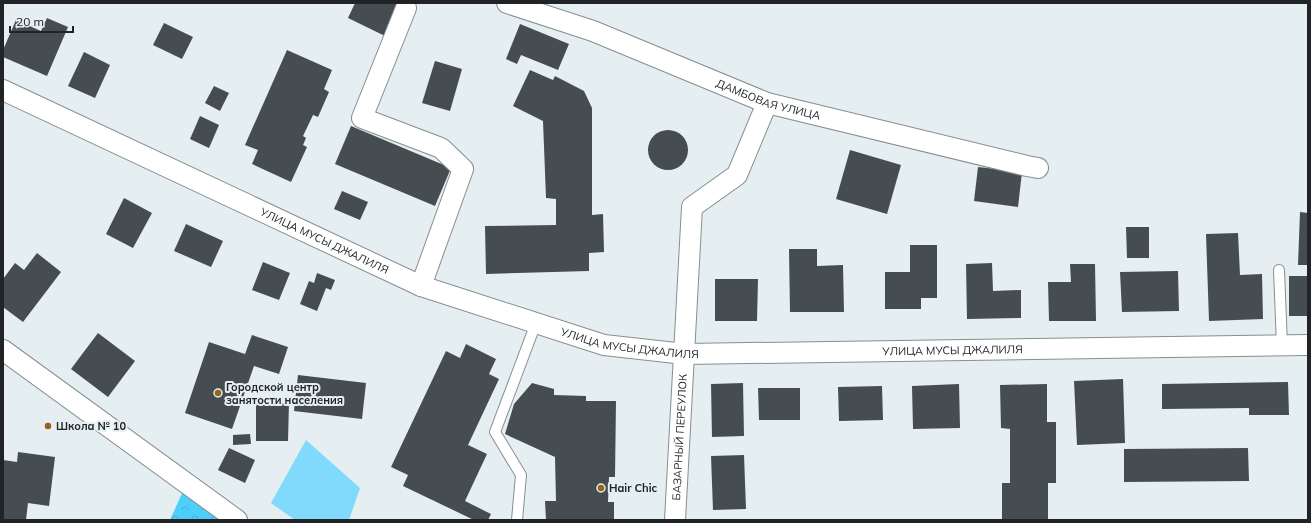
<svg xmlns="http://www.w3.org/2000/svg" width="1311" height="523" font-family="Mulish,sans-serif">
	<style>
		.green { fill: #81dafb }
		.forest { fill: url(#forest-crowns) }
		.building { fill: #464d50 }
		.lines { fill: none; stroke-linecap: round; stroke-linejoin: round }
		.lane-casing { stroke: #868e91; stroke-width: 12 }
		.street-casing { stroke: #868e91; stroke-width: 22 }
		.lane { stroke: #fff; stroke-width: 10 }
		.street { stroke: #fff; stroke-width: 20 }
		.poi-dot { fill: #966617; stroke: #e5eef1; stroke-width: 1.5 }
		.labels { text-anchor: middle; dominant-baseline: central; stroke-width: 4; stroke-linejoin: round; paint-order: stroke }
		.street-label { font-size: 11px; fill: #212426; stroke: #e5eef1 }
		.poi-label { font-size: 11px; font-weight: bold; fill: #212426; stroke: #e5eef1; text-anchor: start }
	</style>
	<defs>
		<pattern id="forest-crowns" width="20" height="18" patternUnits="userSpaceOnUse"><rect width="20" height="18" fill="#4ecffa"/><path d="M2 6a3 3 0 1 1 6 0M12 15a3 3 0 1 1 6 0" fill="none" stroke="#44b2d6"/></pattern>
	</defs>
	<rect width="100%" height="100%" fill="#e5eef1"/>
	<path class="green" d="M306,440L360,488L349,520H295L271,503Z"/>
	<path class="forest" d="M183,491L222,520H170Z"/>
	<g class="building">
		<path d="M355,3H400L385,36L348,18Z"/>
		<path d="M47,18L68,27L47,76L3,57V50L16,20L41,31Z"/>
		<path d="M164,23L193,37L182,59L153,45Z"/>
		<path d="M520,24L569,44L558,70L521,55L517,64L506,59Z"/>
		<path d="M287,50L332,70L324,89L329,92L318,117L313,115L303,136L306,138L303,145L307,147L291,182L252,164L258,150L245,145Z"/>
		<path d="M84,52L110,65L95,98L68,86Z"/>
		<path d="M435,61L462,69L450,111L422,103Z"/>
		<path d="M530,70L553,80L555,76L584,91L592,108V215L603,214L604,252L589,253V271L486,274L485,226L556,225V199L546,198L543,121L513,106Z"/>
		<path d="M214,86L229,93L220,111L205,103Z"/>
		<path d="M200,116L219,125L209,148L190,139Z"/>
		<path d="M351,126L451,168L435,206L335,164Z"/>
		<circle cx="668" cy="150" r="20"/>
		<path d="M850,150L901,165L887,214L836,199Z"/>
		<path d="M978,167L1022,172L1018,207L974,201Z"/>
		<path d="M342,191L368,202L360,220L334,209Z"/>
		<path d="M124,198L152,213L133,248L106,234Z"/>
		<path d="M1300,212L1308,213V265H1298Z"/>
		<path d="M186,224L223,241L211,267L174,251Z"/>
		<path d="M1126,227H1149V258H1127Z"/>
		<path d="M1238,233L1240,275L1262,274L1263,319L1209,321L1206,234Z"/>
		<path d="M910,245H937V298H921V309H885V272H910Z"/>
		<path d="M789,249H817V266L843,265L844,312H790Z"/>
		<path d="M37,253L61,272L23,322L3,307V279L15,263L24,270Z"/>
		<path d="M263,262L290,273L279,300L252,290Z"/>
		<path d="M992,263L993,291L1021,290V318L967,319L966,264Z"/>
		<path d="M1070,264H1095L1096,321H1049L1048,282H1071Z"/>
		<path d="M1178,271L1179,311L1122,312L1120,272Z"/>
		<path d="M317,273L335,280L331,290L326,288L317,311L300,304L309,281L314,283Z"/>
		<rect x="1289" y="276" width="19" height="40"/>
		<path d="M715,279H758L757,321H715Z"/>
		<path d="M98,333L135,361L108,397L71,369Z"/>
		<path d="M252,335L288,347L279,374L254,366L232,429L185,413L209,342L245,354Z"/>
		<path d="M466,344L496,359L489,374L499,379L468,445L487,454L465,501L491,514L488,520H474L403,486L408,475L391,467L446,351L460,358Z"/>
		<path d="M298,375L366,383L362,419L294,411Z"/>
		<path d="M1123,379L1125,443L1077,445L1074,381Z"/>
		<path d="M1288,382L1289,415H1249V408L1162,409V384Z"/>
		<path d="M532,383L554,389V395L586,396V401H616L615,477H609L608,502H614V520H546L545,501H556L555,457L505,434L514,404Z"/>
		<path d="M743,383L744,436L712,437L711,384Z"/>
		<path d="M959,384L960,428L913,429L912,386Z"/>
		<path d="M1047,384V422H1056V483H1048V520H1002V483H1010V429L1001,428L1000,385Z"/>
		<path d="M882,386L883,420L839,421L838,387Z"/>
		<path d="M758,388H800V420H759Z"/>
		<path d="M256,403H289L288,441H256Z"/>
		<path d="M250,434L251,444L233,445V435Z"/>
		<path d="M229,448L255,460L245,483L218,470Z"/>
		<path d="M1248,448L1249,481L1124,482V449Z"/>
		<path d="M18,452L55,457L49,506L28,503L26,520H3V460L17,462Z"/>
		<path d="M744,455L746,509L713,510L711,456Z"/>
	</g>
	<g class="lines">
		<defs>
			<g id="lane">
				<path d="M1279,270L1282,345"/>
				<path d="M517,520L521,475L495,432L536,323"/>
			</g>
			<g id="street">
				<path id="s1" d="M507,3L593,31L767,103L1027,166L1038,168"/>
				<path d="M406,8L362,118L441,148L463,169L421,286"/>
				<path id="s2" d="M3,90L421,286L604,345L685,354L1308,345"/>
				<path d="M3,350L237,520"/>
				<path id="s3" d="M675,520L692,207L737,175L767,103"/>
			</g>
		</defs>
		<use href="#lane" class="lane-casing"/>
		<use href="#street" class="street-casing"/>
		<use href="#lane" class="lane"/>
		<use href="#street" class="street"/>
	</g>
	<g class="poi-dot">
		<circle cx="218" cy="393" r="4"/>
		<circle cx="48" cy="426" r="4"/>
		<circle cx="601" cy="488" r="4"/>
	</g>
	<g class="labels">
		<g class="street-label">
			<text stroke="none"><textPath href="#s1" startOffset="279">ДАМБОВАЯ УЛИЦА</textPath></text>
			<text stroke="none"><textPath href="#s2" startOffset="355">УЛИЦА МУСЫ ДЖАЛИЛЯ</textPath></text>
			<text stroke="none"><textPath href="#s2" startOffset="679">УЛИЦА МУСЫ ДЖАЛИЛЯ</textPath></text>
			<text stroke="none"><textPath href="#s2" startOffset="1003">УЛИЦА МУСЫ ДЖАЛИЛЯ</textPath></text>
			<text stroke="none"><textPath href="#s3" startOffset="83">БАЗАРНЫЙ ПЕРЕУЛОК</textPath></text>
		</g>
		<g class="poi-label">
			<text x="226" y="387">Городской центр<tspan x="226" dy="13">занятости населения</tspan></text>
			<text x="56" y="426">Школа № 10</text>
			<text x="609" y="488">Hair Chic</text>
		</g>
	</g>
	<rect width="1311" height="523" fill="none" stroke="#212426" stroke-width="8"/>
	<path d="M10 26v6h63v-6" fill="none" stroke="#212426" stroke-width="2"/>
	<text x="16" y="26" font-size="12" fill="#212426" stroke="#e5eef1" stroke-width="3" paint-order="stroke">20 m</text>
</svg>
